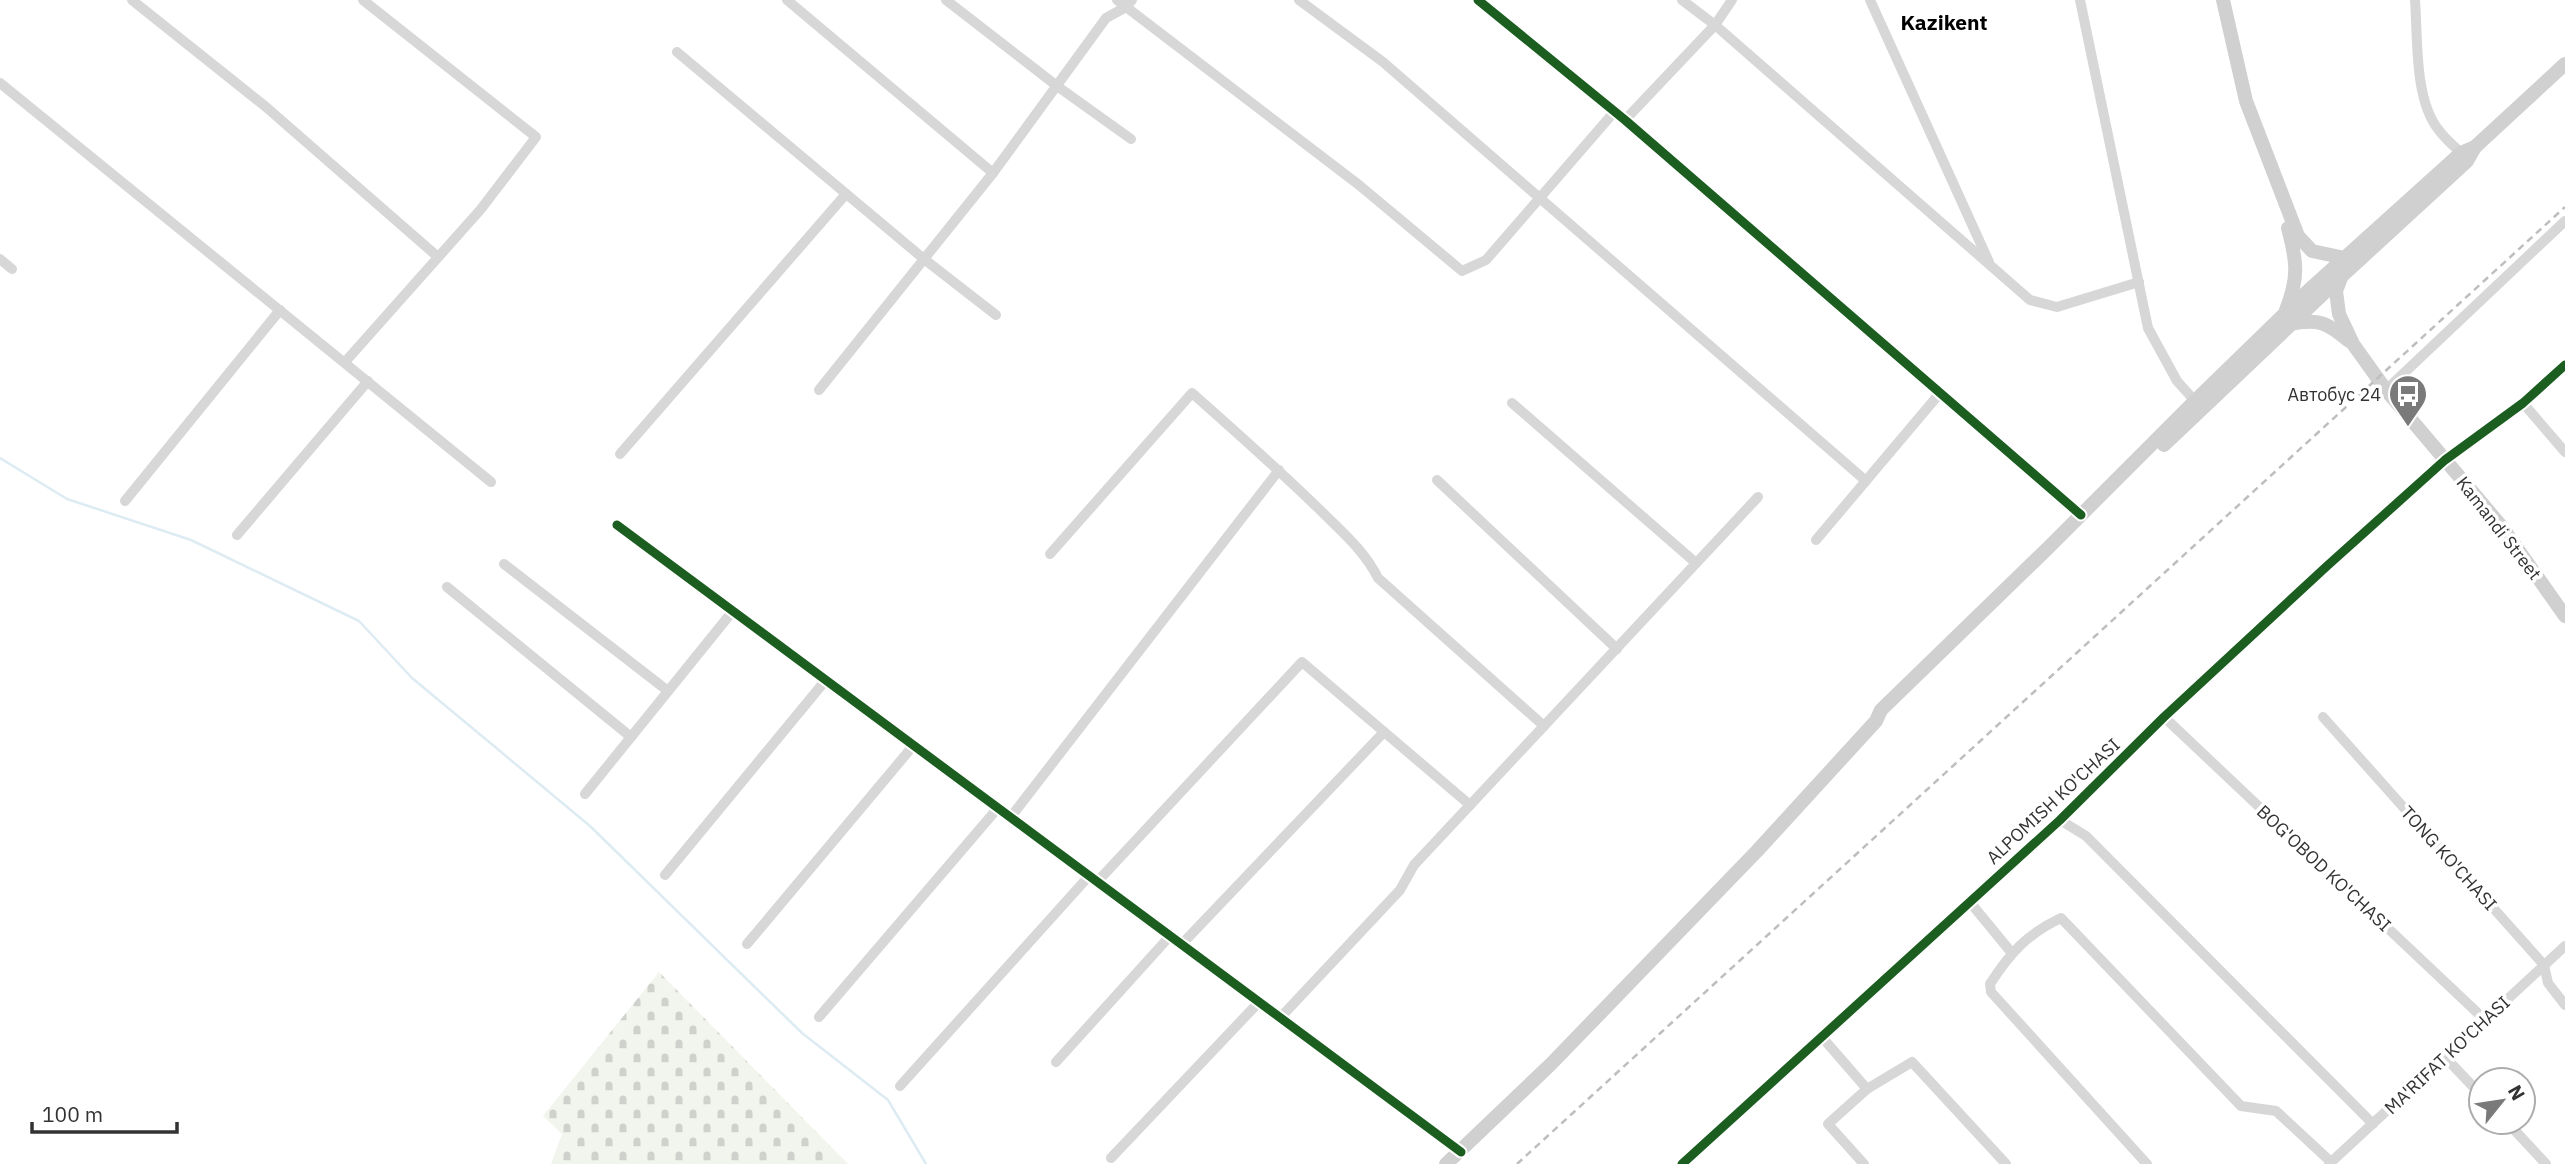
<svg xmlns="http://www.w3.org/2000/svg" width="2565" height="1164" font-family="'IBM Plex Sans',sans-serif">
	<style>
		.cemetery { fill: url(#cemetery-stones) }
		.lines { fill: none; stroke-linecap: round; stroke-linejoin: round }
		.stream { stroke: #ddebf3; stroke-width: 2.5 }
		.street { stroke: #d7d7d7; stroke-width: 10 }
		.secondary { stroke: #d0d0d0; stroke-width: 14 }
		.rail { stroke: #bebebe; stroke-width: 2.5; stroke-dasharray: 7 5; stroke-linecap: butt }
		.cycleway-casing { stroke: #fff; stroke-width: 13 }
		.cycleway { stroke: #1b5e20; stroke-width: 9 }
		.labels { text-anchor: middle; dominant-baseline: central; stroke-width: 7; stroke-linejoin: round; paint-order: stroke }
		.poi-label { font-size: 18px; fill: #333; stroke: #fff; text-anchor: end }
		.street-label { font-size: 18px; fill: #333; stroke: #fff }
		.quarter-label { font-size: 21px; font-weight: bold; fill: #000; stroke: #fff }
	</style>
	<defs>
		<pattern id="cemetery-stones" width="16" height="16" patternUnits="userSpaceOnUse" patternTransform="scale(1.75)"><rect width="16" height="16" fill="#f1f5ed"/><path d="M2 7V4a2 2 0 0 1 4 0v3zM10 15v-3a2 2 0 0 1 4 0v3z" fill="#cfd2cc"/></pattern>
	</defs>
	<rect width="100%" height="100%" fill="#fff"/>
	<path class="cemetery" d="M659,972L848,1164H551L562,1134L543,1116Z"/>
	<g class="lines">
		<path class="stream" d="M0,458L67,499L191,540L359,621L412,678L590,826L802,1033L888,1100L926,1164"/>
		<g class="street">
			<path d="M132,0L266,107L438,257"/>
			<path d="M787,0L993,173"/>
			<path d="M946,0L1057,86L1131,139"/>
			<path d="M1117,0L1359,185L1462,271L1486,260L1615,111"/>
			<path d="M1299,0L1383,62L1866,481"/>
			<path d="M1478,0L1625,120L2081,515"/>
			<path d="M1682,0L1715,25L2030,300L2057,307L2139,282"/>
			<path d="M1870,0L1989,262"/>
			<path d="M2080,0L2148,328L2177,381L2195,401"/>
			<path d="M2415,0C2418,38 2414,98 2438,129C2444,138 2453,145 2461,153"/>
			<path d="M677,52L924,259L996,315"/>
			<path d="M0,83L491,482"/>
			<path d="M1625,120L1715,25L1732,0"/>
			<path d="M0,259L12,269"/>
			<path d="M345,362L481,209L536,137L363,0"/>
			<path d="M819,390L993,173L1106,18L1126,7L1132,0"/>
			<path d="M2386,390L2565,221"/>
			<path d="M1512,403L1696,563"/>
			<path d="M2523,403L2565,452"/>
			<path d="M620,454L846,194"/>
			<path d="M1437,480L1617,649"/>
			<path d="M125,501L280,310"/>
			<path d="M617,525L1461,1152"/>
			<path d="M237,535L368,381"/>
			<path d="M1816,540L1940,393"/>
			<path d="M1050,554L1192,393C1235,431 1278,469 1319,509C1341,531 1364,550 1378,578L1544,726"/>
			<path d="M504,564L668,691"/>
			<path d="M447,587L631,737"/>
			<path d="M2164,717L2484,1019"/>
			<path d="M2323,717L2544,965L2548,983L2565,1005"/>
			<path d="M585,794L732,612"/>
			<path d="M1010,818L1279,470"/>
			<path d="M2060,820L2086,836L2373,1124"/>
			<path d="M665,875L825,681"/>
			<path d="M1097,882L1302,662L1470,805"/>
			<path d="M1969,901L2011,952"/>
			<path d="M747,944L913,746"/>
			<path d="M1181,945L1384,732"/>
			<path d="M819,1017L997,809"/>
			<path d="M1280,1018L1400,890L1414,865L1758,497"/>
			<path d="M1821,1036L1867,1089L1912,1062L2006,1164"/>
			<path d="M2444,1056L2481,1095"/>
			<path d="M1056,1062L1170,936"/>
			<path d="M900,1086L1089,876"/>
			<path d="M2507,1122L2546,1164"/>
			<path d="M1111,1158L1259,1002"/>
			<path d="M1682,1164L2060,820L2164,717L2327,566L2445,460L2523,403L2565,365"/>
			<path d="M1864,1164L1828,1124L1867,1089"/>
			<path d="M2147,1164L1991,992L1990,984C2010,953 2027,934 2061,918L2241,1106L2276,1111L2331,1162"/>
			<path d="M2329,1164L2565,946"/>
		</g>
		<g class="secondary">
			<path d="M2223,0L2246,101L2298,236L2312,251L2345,258"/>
			<path d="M2341,278L2336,291L2339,314L2353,344L2386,390L2502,527L2565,616"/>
			<path d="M2286,310C2299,277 2297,262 2288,228"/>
			<path d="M2290,324C2319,318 2328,323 2349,341"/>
			<path d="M2164,445L2342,276L2467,161L2475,147"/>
			<path d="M1446,1164L1551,1064L1757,851L1876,721L1881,710L2049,547L2195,401L2309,290L2461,153L2475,147L2565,64"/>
		</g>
		<path class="rail" d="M1517,1164L2565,207"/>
		<defs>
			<g id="cycleway">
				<path d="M1478,0L1625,120L2081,515"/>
				<path d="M617,525L1461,1152"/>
				<path d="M1682,1164L2060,820L2164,717L2327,566L2445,460L2523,403L2565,365"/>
			</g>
		</defs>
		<use href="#cycleway" class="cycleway-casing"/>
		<use href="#cycleway" class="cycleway"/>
	</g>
	<defs>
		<symbol id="bus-pin" viewBox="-11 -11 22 30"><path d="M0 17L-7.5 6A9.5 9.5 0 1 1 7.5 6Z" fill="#7a7a7a" stroke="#fff"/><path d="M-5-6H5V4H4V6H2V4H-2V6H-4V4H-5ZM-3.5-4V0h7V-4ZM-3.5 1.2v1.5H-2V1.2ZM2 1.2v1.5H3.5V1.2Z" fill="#fff"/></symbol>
	</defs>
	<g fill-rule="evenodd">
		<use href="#bus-pin" x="2386" y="372" width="44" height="60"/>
	</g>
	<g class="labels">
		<g class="poi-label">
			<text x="2381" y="394">Автобус 24</text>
		</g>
		<g class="street-label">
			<text transform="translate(2499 528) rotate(52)">Kamandi Street</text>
			<text transform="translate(2053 801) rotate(-43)">ALPOMISH KO'CHASI</text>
			<text transform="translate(2449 858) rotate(48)">TONG KO'CHASI</text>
			<text transform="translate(2324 868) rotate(43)">BOG'OBOD KO'CHASI</text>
			<text transform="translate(2447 1055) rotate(-43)">MA'RIFAT KO'CHASI</text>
		</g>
		<g class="quarter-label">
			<text x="1944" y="22">Kazikent</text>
		</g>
	</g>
	<g transform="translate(2502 1101) rotate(60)"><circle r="33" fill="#ffffff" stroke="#adadad" stroke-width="2"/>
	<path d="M0-5L12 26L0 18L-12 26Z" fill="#7a7a7a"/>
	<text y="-10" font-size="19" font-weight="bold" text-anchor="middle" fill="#333333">N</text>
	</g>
	<path d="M32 1122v10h145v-10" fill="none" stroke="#333333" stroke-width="3.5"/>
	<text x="42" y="1122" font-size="21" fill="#333333" stroke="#ffffff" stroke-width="5" paint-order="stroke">100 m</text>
</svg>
